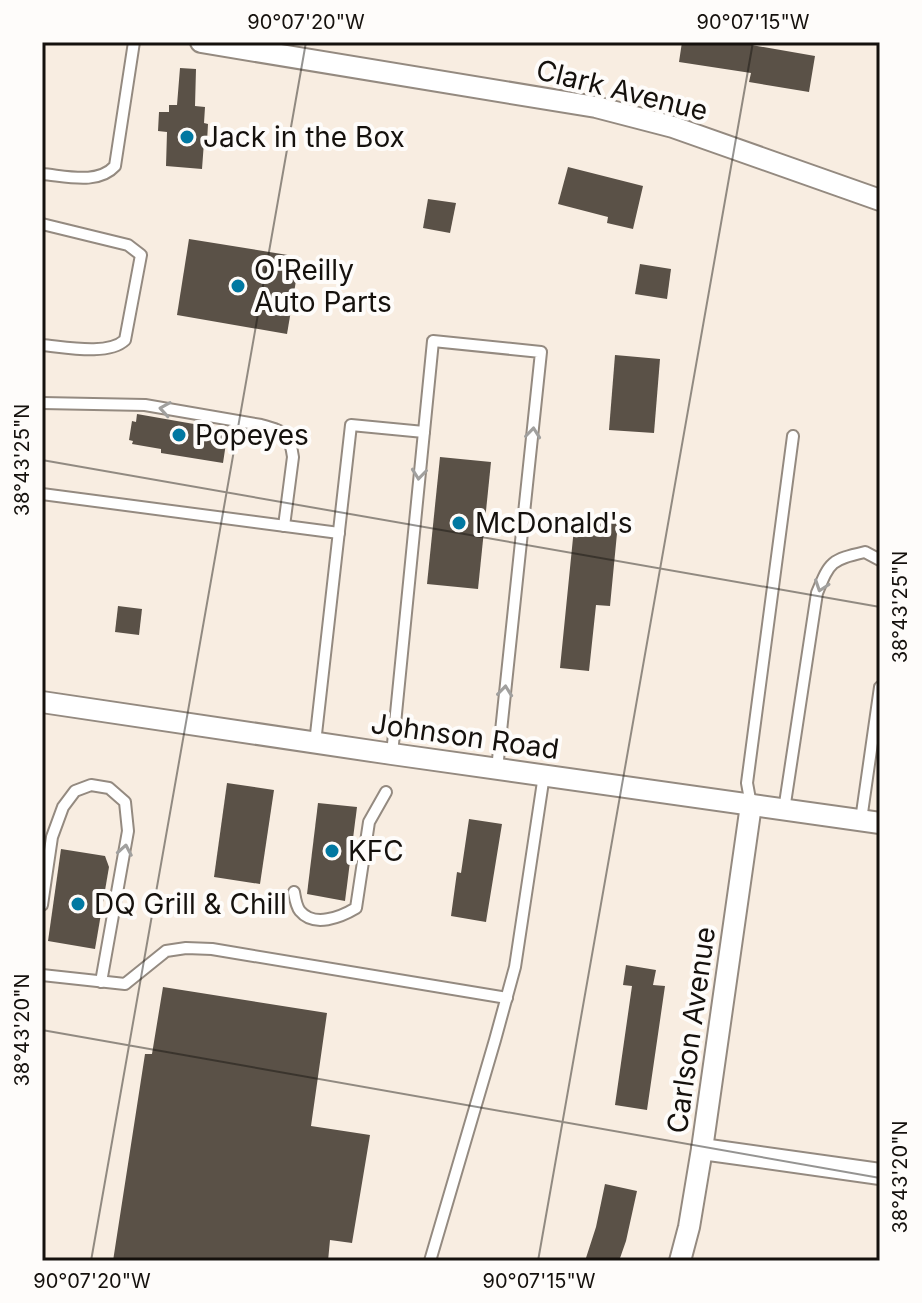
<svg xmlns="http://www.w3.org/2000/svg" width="922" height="1303" font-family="Inter,sans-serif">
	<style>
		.building { fill: #5a5147 }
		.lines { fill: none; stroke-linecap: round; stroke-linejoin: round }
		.lane-casing { stroke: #948a80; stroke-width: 14 }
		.street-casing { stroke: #948a80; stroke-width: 24 }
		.lane { stroke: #fff; stroke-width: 10 }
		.street { stroke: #fff; stroke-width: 20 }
		.oneway { stroke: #a1a09e }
		.ticks { fill: none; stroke: #15110d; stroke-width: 2; stroke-opacity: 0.45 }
		.poi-dot { fill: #0178a1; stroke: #fefcfa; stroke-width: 3 }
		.labels { text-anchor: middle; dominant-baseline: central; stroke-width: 8; stroke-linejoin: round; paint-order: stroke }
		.street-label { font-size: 28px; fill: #15110d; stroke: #fefcfa }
		.poi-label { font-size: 28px; fill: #15110d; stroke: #fefcfa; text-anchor: start }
		.neatline { fill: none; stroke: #15110d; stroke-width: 3 }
		.ticks-label { font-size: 20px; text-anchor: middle; fill: #15110d }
	</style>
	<rect width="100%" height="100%" fill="#f8ede1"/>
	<g class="building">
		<path d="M682,42H746V44L815,56L809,92L749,82L751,73L679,62Z"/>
		<path d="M180,68L196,69L195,106L205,107L204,123L208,124L207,142H204L202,169L166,166L167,132L158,131L159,112H169V105H177Z"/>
		<path d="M568,167L643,186L633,229L607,223L608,217L558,204Z"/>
		<path d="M428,199L456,203L450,233L423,228Z"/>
		<path d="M189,239L300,257L287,334L177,315Z"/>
		<path d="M640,264L671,269L667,299L635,294Z"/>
		<path d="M615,355L660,359L654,433L609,430Z"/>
		<path d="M137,414L228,430L223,463L161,453V449L132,444L133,441L129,440L132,421L136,422Z"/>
		<path d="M440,457L491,462L478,589L427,584Z"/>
		<path d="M575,518L618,523L610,606L596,605L589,671L560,668Z"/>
		<path d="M118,606L142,609L139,635L115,632Z"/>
		<path d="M227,783L274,790L260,884L214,877Z"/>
		<path d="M318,803L357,807L345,901L307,894Z"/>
		<path d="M469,819L502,824L486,922L451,916L457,872L461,873Z"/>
		<path d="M61,849L105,856L109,867L95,949L48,941Z"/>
		<path d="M626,965L656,970L653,985L665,986L647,1110L615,1105L632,986L623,985Z"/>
		<path d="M163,987L327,1013L311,1126L370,1135L352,1243L330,1240L328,1261H113L145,1054H152Z"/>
		<path d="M605,1184L637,1191L626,1241L619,1261H585L596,1227Z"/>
	</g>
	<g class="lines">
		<defs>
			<g id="lane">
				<path d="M42,174C66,176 98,185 115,166L134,42"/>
				<path d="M42,224L128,245L141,255L125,340C108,356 65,347 42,345"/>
				<path d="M42,403L145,405L261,425C283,431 290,433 293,457L284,526"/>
				<path d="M42,494L339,533"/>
				<path d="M315,743L351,425L424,432"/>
				<path d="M392,754L433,341L541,352L497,769"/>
				<path d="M751,805L747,783L793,436"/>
				<path d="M784,810L817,593C830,561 831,560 865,552L880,560"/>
				<path d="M861,820L880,687"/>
				<path d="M294,892C295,898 296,906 300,911C314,928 341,917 356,908L369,822L386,792"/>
				<path d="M42,905L52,837L63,807L75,791L91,785L109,788L125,802L128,831L101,982"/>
				<path d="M42,975L125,984L166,951L186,948L212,949L507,998"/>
				<path d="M430,1261L495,1040L515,967L544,775"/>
			</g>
			<g id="street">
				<path d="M201,42L596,107L673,127L880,200"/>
				<path d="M42,702L392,754L880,823"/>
				<path d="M702,1149L880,1174"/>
				<path d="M680,1261L689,1227L702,1149L751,805"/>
			</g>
		</defs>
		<use href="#lane" class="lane-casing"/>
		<use href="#street" class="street-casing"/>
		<use href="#lane" class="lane"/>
		<use href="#street" class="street"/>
	</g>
	<defs><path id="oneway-chevron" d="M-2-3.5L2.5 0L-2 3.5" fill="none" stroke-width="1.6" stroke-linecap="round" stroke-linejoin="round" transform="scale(2)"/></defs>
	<g class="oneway">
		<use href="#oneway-chevron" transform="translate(165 409) rotate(-171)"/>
		<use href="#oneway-chevron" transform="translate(533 433) rotate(-84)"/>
		<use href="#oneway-chevron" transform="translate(419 474) rotate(96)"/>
		<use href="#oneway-chevron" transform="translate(821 586) rotate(109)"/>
		<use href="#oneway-chevron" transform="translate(505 691) rotate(-84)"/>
		<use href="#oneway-chevron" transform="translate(125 850) rotate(-80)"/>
	</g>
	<path class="ticks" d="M42,460L880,607M42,1030L880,1178M91,1261L306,42M538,1261L753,42"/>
	<g class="poi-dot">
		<circle cx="187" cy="137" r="8"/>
		<circle cx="238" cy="286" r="8"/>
		<circle cx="179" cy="435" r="8"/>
		<circle cx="459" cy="523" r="8"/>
		<circle cx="332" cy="851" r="8"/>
		<circle cx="78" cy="904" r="8"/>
	</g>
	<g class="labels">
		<g class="street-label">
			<text transform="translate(622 90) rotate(14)">Clark Avenue</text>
			<text transform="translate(465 736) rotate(8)">Johnson Road</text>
			<text transform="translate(691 1030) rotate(-82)">Carlson Avenue</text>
		</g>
		<g class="poi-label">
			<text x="203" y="137">Jack in the Box</text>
			<text x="254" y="270">O'Reilly<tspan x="254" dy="32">Auto Parts</tspan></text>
			<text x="195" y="435">Popeyes</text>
			<text x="475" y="523">McDonald's</text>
			<text x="348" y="851">KFC</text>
			<text x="94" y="904">DQ Grill &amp; Chill</text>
		</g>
	</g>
	<rect width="922" height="1303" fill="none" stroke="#fefcfa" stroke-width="88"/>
	<rect x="44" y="44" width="834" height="1215" class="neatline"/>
	<g class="ticks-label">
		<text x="306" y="29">90°07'20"W</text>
		<text x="753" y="29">90°07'15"W</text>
		<text transform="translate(22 460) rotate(-90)" y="7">38°43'25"N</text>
		<text transform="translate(900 607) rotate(-90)" y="7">38°43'25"N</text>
		<text transform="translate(22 1030) rotate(-90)" y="7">38°43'20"N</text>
		<text transform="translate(900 1177) rotate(-90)" y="7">38°43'20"N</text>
		<text x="92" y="1288">90°07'20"W</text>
		<text x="539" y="1288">90°07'15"W</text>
	</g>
</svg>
